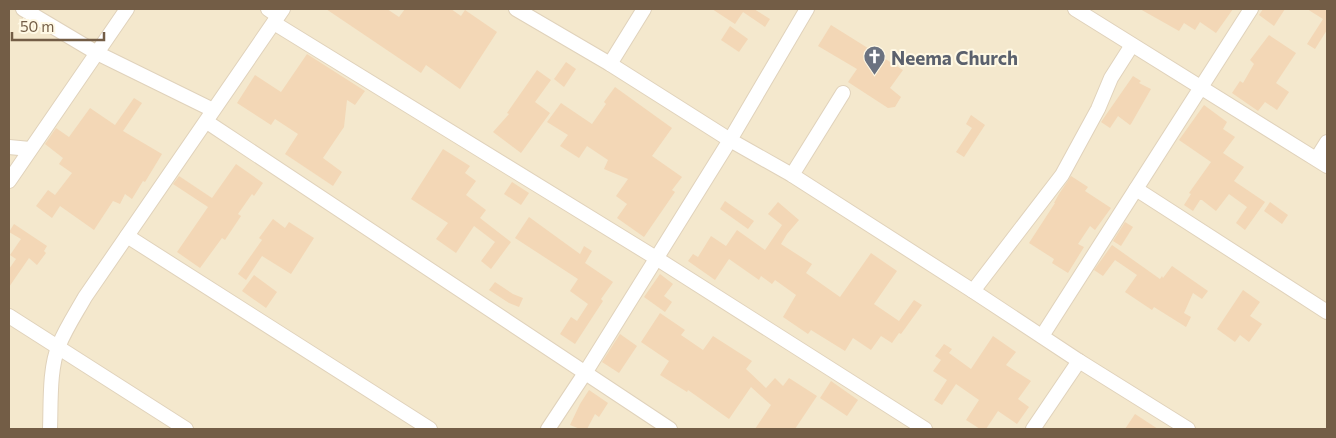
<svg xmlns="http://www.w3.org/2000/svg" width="1336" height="438" font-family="Commissioner,sans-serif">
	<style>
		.residential { fill: #f4e8cd }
		.building { fill: #f3d7b6 }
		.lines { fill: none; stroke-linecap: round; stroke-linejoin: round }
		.minor-casing { stroke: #e0d2bb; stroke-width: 16 }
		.minor { stroke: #fff; stroke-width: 14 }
		.labels { text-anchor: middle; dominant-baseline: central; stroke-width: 4; stroke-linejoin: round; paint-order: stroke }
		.worship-label { font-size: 19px; font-weight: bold; fill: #5b616d; stroke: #fff9e5; text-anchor: start }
	</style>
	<rect width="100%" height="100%" fill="#fdf5df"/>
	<rect class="residential" x="9" y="9" width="1318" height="420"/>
	<g class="building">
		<path d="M326,9H387L399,17L405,9H451L461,16L465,10L497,32L460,89L426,65L421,73Z"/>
		<path d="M712,9H754L770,19L765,27L743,12L735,24Z"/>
		<path d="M1140,9H1233L1216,33L1200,22L1195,30L1184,23L1179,31Z"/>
		<path d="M1263,9H1285L1274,26L1259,15Z"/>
		<path d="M1307,9H1327V30L1315,49L1307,44L1323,19Z"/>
		<path d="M831,25L903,70L890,88L901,97L895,107L888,108L848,82L857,69L818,46Z"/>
		<path d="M730,26L748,39L739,52L721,40Z"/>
		<path d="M1269,35L1296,53L1276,83L1289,92L1277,110L1265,102L1258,111L1232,93L1240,81L1243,83L1254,64L1250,60Z"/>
		<path d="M307,54L365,91L355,105L347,100L344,127L323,158L342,172L333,186L285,154L298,134L275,119L271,125L237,103L255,75L281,92Z"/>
		<path d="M566,62L576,69L564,87L554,79Z"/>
		<path d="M537,70L551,80L535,102L550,113L521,153L493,132L509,114L507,113Z"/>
		<path d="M1133,76L1141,81L1139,83L1151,89L1131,124L1130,125L1118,116L1110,128L1101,122Z"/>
		<path d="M615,87L672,128L652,156L682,177L672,190L675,192L644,237L617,218L627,204L616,196L628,179L604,169L608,160L587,146L579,158L560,146L568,135L547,122L561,103L592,124L606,104L604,102Z"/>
		<path d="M134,98L142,103L123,131L162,154L145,182L143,181L132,199L125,194L120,204L113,201L94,230L60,206L52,218L36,206L48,190L55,195L72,173L59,164L63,158L45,144L56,128L69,137L90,108L115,125Z"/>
		<path d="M1204,105L1227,122L1223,129L1235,137L1223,153L1244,167L1234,181L1265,202L1245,230L1236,223L1247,207L1229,194L1216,211L1202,200H1200L1193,211L1184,205L1191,194L1189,193L1211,162L1179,140Z"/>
		<path d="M971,115L985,125L964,157L956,152L972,128L966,124Z"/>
		<path d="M443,149L470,166L465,173L476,181L466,195L486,210L480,218L511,242L491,269L481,261L495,242L474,226L456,253L436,239L448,223L411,199Z"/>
		<path d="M236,164L263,183L254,196L252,194L238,214L241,216L225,240L222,238L200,268L177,252L208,207L173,184L179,176L212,198Z"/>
		<path d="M1071,176L1088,187L1085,191L1111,208L1095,230L1090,226L1078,244L1084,247L1068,273L1052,263L1054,259L1029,243L1055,203H1054L1059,194Z"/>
		<path d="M512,182L529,193L521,205L504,194Z"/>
		<path d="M725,201L754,221L748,229L720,209Z"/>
		<path d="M778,202L799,220L787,234L781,244L812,264L806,273L840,297L871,253L897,271L874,304L899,321L914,300L922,305L901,334L899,333L892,343L881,336L871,350L853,338L845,351L811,330L808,334L783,317L796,295L775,280L772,284L761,276L759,280L729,259L715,280L688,261L693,254L698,257L711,236L726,246L737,230L765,250L782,225L768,214Z"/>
		<path d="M1270,202L1288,215L1282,224L1264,211Z"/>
		<path d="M529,217L580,254L584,246L592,251L585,263L613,282L601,299L603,301L575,344L560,334L571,317L577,321L588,304L570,291L578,279L515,238Z"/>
		<path d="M273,219L285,228L289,222L314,238L291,274L262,256L246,280L238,274L262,240L259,238Z"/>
		<path d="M1125,222L1133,227L1121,246L1113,241Z"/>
		<path d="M14,224L47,246L44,251L46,253L37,265L29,258L9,287V269L16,259L10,255L21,239L9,232Z"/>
		<path d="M1112,245L1160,279L1162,276L1163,278L1172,266L1208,291L1202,299L1193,293L1184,313L1191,317L1186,327L1154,307L1152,310L1125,292L1137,275L1115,260L1103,276L1094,270Z"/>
		<path d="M660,274L673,284L664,296L672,302L665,312L644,297Z"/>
		<path d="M254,275L277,292L266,308L242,291Z"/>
		<path d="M495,282L513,294L523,298L519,307L509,303L489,290Z"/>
		<path d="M1243,290L1260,302L1250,316L1262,324L1249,342L1240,335L1235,342L1217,329Z"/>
		<path d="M660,313L685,330L681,335L703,350L713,336L752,361L746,369L766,388L775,378L783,386L789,378L817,396L795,429H755L771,405L751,387L729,419L688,390L687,392L660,375L669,361L641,342Z"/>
		<path d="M620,334L637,346L619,373L602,362Z"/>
		<path d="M993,336L1016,352L1006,365L1031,381L1018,399L1029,407L1017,424L998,411L986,429H980L966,420L979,400L956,384L942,405L934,400L947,380L933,371L941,360L935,356L944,344L952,349L949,353L971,369Z"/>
		<path d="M831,381L858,400L847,416L820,398Z"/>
		<path d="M589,390L608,403L599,417L595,414L587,429H580L570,425L580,404Z"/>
		<path d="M1135,414L1158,429H1125Z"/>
	</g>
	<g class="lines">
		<defs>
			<g id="minor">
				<path d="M23,9L97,53L213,110"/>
				<path d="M268,9L278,16"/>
				<path d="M516,9L610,64L730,140L792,175L973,291L1079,361L1188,429"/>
				<path d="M1075,9L1327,166"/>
				<path d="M274,23L656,258L925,429"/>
				<path d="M610,64L644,9"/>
				<path d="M207,122L670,429"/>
				<path d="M9,147L30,149"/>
				<path d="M1317,158L1327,142"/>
				<path d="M792,175L843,93"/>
				<path d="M9,181L127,9"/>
				<path d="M1136,189L1327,312"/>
				<path d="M127,236L430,429"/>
				<path d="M973,291L1062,175L1098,109L1111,78L1132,45"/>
				<path d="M9,316L186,429"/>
				<path d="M1042,336L1251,9"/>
				<path d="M50,429C51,404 49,368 59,345C66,328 76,313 85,297L283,9"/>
				<path d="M548,429L585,373L730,140L807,9"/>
				<path d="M1033,429L1079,361"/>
			</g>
		</defs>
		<use href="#minor" class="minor-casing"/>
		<use href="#minor" class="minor"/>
	</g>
	<defs>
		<symbol id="church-pin" viewBox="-11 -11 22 30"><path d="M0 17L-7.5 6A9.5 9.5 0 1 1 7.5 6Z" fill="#6b7280" stroke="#fff9e5"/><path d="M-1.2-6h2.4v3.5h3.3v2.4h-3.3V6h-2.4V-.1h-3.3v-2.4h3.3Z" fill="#fff"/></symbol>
	</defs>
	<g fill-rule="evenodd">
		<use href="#church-pin" x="862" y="44" width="25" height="34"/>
	</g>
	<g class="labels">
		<g class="worship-label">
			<text x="891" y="57">Neema Church</text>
		</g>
	</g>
	<rect width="1336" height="438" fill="none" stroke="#735d46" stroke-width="20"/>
	<path d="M12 32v8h92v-8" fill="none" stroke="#735d46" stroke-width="2.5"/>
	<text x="20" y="32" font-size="15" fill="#735d46" stroke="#fff9e5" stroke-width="4" paint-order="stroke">50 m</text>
</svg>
